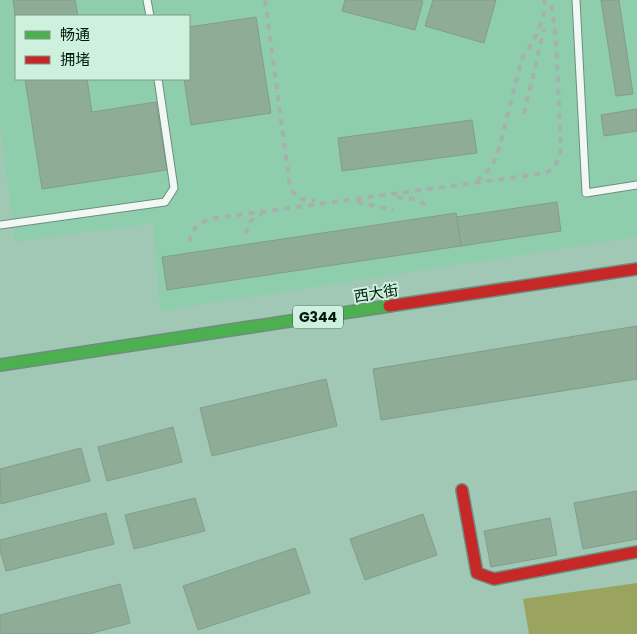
<svg xmlns="http://www.w3.org/2000/svg" width="637" height="634" font-family="Poppins,'Noto Sans SC',sans-serif">
	<style>
		.built { fill: #8fcead; fill-rule: evenodd }
		.forest { fill: #9ba45e }
		.building { fill: #8fac96; stroke: #839d8b }
		.lines { fill: none; stroke-linecap: round; stroke-linejoin: round }
		.lane-casing { stroke: #6e8d7e; stroke-width: 9 }
		.fast-casing { stroke: #6e8d7e; stroke-width: 14 }
		.jam-casing { stroke: #6e8d7e; stroke-width: 14 }
		.lane { stroke: #f1f7f4; stroke-width: 7 }
		.fast { stroke: #4caf50; stroke-width: 11 }
		.jam { stroke: #c62828; stroke-width: 11 }
		.rail { stroke: #a6b0ac; stroke-width: 4; stroke-dasharray: 6 6; stroke-linecap: butt }
		.labels { text-anchor: middle; dominant-baseline: central; stroke-width: 4; stroke-linejoin: round; paint-order: stroke }
		.shield { fill: #cef1dd; stroke: #3e584a; stroke-width: 1 }
		.shield-label { font-size: 14px; font-weight: bold; fill: #00170b }
		.street-label { font-size: 15px; fill: #00170b; stroke: #cef1dd }
	</style>
	<rect width="100%" height="100%" fill="#a1c8b4"/>
	<path class="built" d="M0,0H637V237L160,311L153,223L15,242L0,125ZM16,16H189V79H16Z"/>
	<path class="forest" d="M637,583V634H529L523,599Z"/>
	<g class="building">
		<path d="M13,0H75L78,16H16V22Z"/>
		<path d="M345,0H418L423,1L415,30L342,11Z"/>
		<path d="M433,0H496L484,43L425,26Z"/>
		<path d="M601,0H619L633,94L616,96Z"/>
		<path d="M256,17L271,113L191,125L184,79H189V27Z"/>
		<path d="M25,79H87L92,112L156,102L167,170L42,189Z"/>
		<path d="M637,109V131L604,136L601,115Z"/>
		<path d="M472,120L477,153L342,171L338,138Z"/>
		<path d="M557,202L561,231L461,246L456,217Z"/>
		<path d="M456,213L461,246L167,290L162,257Z"/>
		<path d="M637,326V379L381,420L373,369Z"/>
		<path d="M326,379L337,426L212,456L200,408Z"/>
		<path d="M173,427L182,462L107,481L98,447Z"/>
		<path d="M81,448L90,481L1,504L0,469Z"/>
		<path d="M637,491V539L583,549L574,503Z"/>
		<path d="M195,498L205,531L134,549L125,515Z"/>
		<path d="M106,513L114,544L6,571L0,550V540Z"/>
		<path d="M423,514L437,555L365,580L350,539Z"/>
		<path d="M550,518L557,555L491,567L484,531Z"/>
		<path d="M295,548L310,593L198,630L183,586Z"/>
		<path d="M120,584L130,623L89,634H0V615Z"/>
	</g>
	<g class="lines">
		<defs>
			<g id="lane">
				<path d="M147,0L150,16"/>
				<path d="M576,0L586,193L637,185"/>
				<path d="M0,225L165,202L174,188L158,79"/>
			</g>
			<path id="fast" d="M0,365L389,306"/>
			<g id="jam">
				<path d="M389,306L637,269"/>
				<path d="M462,490L477,573L494,579L637,552"/>
			</g>
		</defs>
		<use href="#lane" class="lane-casing"/>
		<use href="#fast" class="fast-casing"/>
		<use href="#jam" class="jam-casing"/>
		<use href="#lane" class="lane"/>
		<use href="#fast" class="fast"/>
		<use href="#jam" class="jam"/>
		<g class="rail">
			<path d="M265,0L290,187C295,198 304,202 315,200"/>
			<path d="M524,114L544,29"/>
			<path d="M477,181L491,168L499,149L522,58L533,42L543,18L545,0"/>
			<path d="M397,197L414,199L430,207"/>
			<path d="M357,202L394,210"/>
			<path d="M246,234C248,222 251,219 262,214"/>
			<path d="M189,242C193,229 196,224 209,219L546,173C555,167 559,161 561,151L556,39L551,0"/>
		</g>
	</g>
	<g class="labels">
		<rect class="shield" x="293" y="305.5" width="50" height="23" rx="4"/>
		<g class="shield-label">
			<text x="318" y="317">G344</text>
		</g>
		<g class="street-label">
			<text transform="translate(376 293) rotate(-9)">西大街</text>
		</g>
	</g>
	<rect x="15" y="15" width="175" height="65" fill="#cef1dd" stroke="#7c9a89"/>
	<rect x="25" y="31" width="25" height="8" fill="#4caf50" stroke="#7c9a89"/>
	<text x="60" y="40" font-size="15" fill="#00170b">畅通</text>
	<rect x="25" y="56" width="25" height="8" fill="#c62828" stroke="#7c9a89"/>
	<text x="60" y="65" font-size="15" fill="#00170b">拥堵</text>
</svg>
